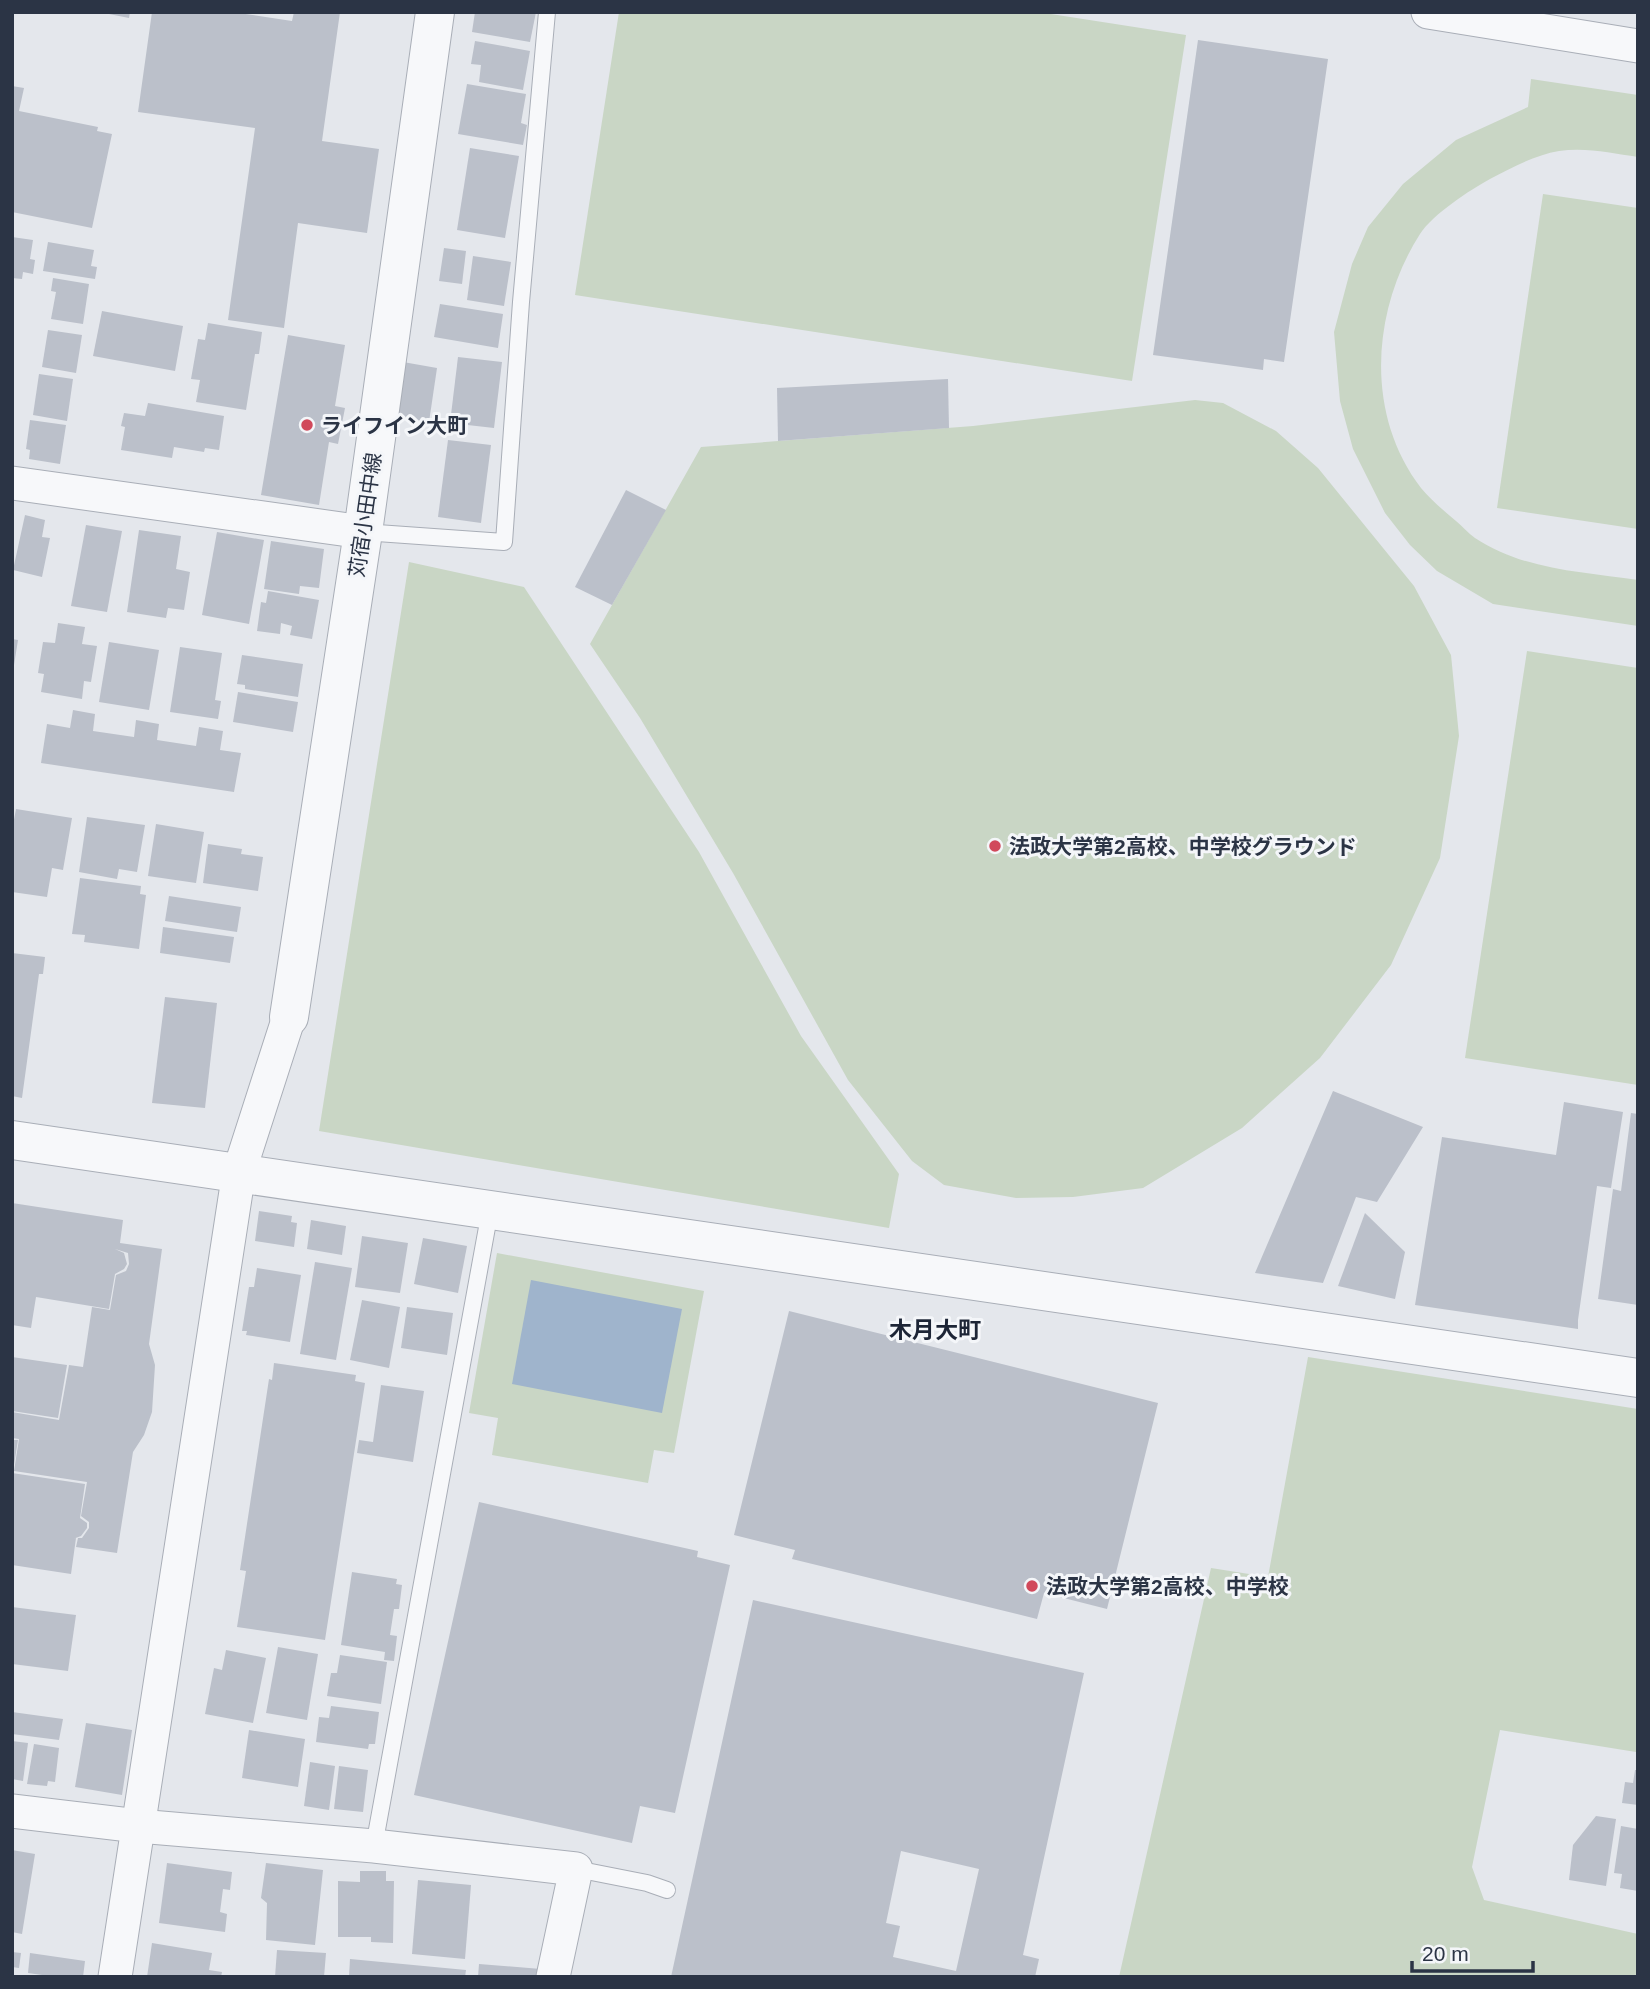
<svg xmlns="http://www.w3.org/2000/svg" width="1650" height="1989" font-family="Arial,'Noto Sans JP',sans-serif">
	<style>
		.green { fill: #c9d6c5 }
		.water { fill: #9fb4cc }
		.building { fill: #bbc0ca; fill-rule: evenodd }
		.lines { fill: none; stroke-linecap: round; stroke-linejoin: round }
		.service-casing { stroke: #a9aeb7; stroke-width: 18 }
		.minor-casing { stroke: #a9aeb7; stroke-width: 35 }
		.tertiary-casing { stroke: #a9aeb7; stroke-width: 40 }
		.service { stroke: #f7f8fa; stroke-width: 16 }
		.minor { stroke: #f7f8fa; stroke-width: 33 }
		.tertiary { stroke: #f7f8fa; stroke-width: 38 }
		.poi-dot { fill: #d1495b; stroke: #f4f6f9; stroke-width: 2.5 }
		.labels { text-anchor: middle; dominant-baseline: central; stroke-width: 6; stroke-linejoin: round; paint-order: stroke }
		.poi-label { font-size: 21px; font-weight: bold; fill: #2b3445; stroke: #f4f6f9; text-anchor: start }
		.street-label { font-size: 21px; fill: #2b3445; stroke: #f4f6f9 }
		.neighbourhood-label { font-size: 23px; font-weight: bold; fill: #1d2536; stroke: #f4f6f9 }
	</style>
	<rect width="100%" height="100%" fill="#e4e7ec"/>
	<g class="green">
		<path d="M619,12H1038L1186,35L1132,381L575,295Z"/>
		<path d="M1531,79L1638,95V157C1612,153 1585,147 1559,151C1535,155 1511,168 1490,179C1470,190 1433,214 1420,234C1372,309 1364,414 1421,488C1431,500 1443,510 1456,521C1462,526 1468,533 1475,538C1523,570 1583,572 1638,580V626L1493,604L1437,571L1410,545L1385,513L1353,449L1340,401L1334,332L1352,264L1368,227L1403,184L1456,140L1528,107Z"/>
		<path d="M1543,194L1638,208V529L1497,508Z"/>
		<path d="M1195,400L1223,403L1276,431L1318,468L1414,586L1451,655L1459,736L1440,858L1391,965L1320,1058L1242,1128L1143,1188L1073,1197L1016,1198L944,1185L912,1161L848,1080L733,873L640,718L590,644L701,447L973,426Z"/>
		<path d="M409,562L524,587L699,852L801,1036L899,1174L889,1228L319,1131Z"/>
		<path d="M1527,651L1638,668V1085L1465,1058Z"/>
		<path d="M497,1253L704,1291L674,1453L654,1450L648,1483L492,1455L498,1418L469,1413Z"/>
		<path d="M1308,1357L1638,1409L1636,1752L1500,1730L1472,1867L1484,1900L1638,1934V1977H1119L1211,1568L1268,1577Z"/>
	</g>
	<path class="water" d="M531,1280L682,1309L662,1413L512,1384Z"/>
	<g class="building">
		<path d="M99,12H130L129,18Z"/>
		<path d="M152,12H232L292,21L294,12H340L322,141L379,149L367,233L298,223L284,328L228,320L255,128L138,112Z"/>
		<path d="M475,12H536L530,42L472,32Z"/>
		<path d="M1198,40L1328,59L1284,362L1264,359L1263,370L1153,355Z"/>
		<path d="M475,41L530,51L523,90L479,82L481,65L471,64Z"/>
		<path d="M467,84L526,94L521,123L527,125L523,145L458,134Z"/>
		<path d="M12,86L24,88L19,111L98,127L97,131L112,134L92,228L12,212Z"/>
		<path d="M470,148L519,156L505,238L457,230Z"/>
		<path d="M12,237L33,240L30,259L35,260L33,274L23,272L22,279L12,278Z"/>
		<path d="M48,242L94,250L91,266L97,267L95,279L43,271Z"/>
		<path d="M444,248L466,251L462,284L439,281Z"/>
		<path d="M473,256L511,262L504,306L467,300Z"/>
		<path d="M53,278L89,284L83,324L51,319L56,292L51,291Z"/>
		<path d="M440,304L503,314L498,348L434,337Z"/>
		<path d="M102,311L183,326L175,371L93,356Z"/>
		<path d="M208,323L262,332L259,354H255L246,410L196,402L200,380L191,379L198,339L205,340Z"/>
		<path d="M48,330L82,335L76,373L42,367Z"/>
		<path d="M288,335L345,345L335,406L345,408L338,444L329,442L319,505L261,495Z"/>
		<path d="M458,357L502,362L494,428L450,423Z"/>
		<path d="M403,362L437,368L429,422L395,417Z"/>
		<path d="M39,374L73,379L67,421L33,415Z"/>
		<path d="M948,379L949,428L778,441L777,388Z"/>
		<path d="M148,403L224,416L219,450L205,448L204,452L174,447L172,458L121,450L125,427L121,426L124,413L145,416Z"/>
		<path d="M30,420L66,425L60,464L29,459L30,450L26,449Z"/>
		<path d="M448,440L491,445L481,523L438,517Z"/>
		<path d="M626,490L666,510L612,605L575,587Z"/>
		<path d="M25,515L45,520L42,537L50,538L42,577L13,570Z"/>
		<path d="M86,525L122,531L107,612L71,606Z"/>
		<path d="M139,530L181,536L176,569L190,572L184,610L168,608L166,618L127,612Z"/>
		<path d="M217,532L264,540L249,624L202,615Z"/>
		<path d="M271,541L324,549L319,588L300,586L299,594L264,589Z"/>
		<path d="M268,591L319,600L312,639L290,635L292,626L281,623L280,634L257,631L261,602L266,603Z"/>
		<path d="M58,623L85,627L82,644L97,646L91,682L84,681L82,699L41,692L44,674L38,673L43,642L55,643Z"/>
		<path d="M12,639L18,640L14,665H12Z"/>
		<path d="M109,642L159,650L149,710L99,702Z"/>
		<path d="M180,647L222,653L215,700L221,701L218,719L170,712Z"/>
		<path d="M242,655L303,664L298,697L245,689V685L237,684Z"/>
		<path d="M238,692L298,702L293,732L233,722Z"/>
		<path d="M73,710L95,714L93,731L134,737L136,720L159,724L157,740L196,746L199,727L223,731L220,750L241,753L234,792L41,763L47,724L70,728Z"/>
		<path d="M16,809L72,818L63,870L52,868L47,897L12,892V830Z"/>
		<path d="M87,817L145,825L137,872L119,869L117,879L79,872Z"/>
		<path d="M156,824L204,832L196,883L148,876Z"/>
		<path d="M208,844L242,849L241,854L263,857L258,891L203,883Z"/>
		<path d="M80,878L141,886L140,894L146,895L139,949L84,942L85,935L72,934Z"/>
		<path d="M169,896L241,907L237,932L165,921Z"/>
		<path d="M163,927L234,937L230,963L160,953Z"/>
		<path d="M12,953L45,957L43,974H39L22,1098L12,1096Z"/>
		<path d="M165,997L217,1003L205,1108L152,1103Z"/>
		<path d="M1333,1091L1423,1127L1377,1202L1356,1197L1323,1283L1255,1273Z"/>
		<path d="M1564,1102L1623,1112L1611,1188L1597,1186L1578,1320V1329L1415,1305L1442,1137L1556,1155Z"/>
		<path d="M1631,1113L1638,1114V1305L1598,1299L1613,1189L1621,1191Z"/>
		<path d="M12,1203L123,1220L120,1243L162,1249L149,1344L155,1365L152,1412L144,1435L133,1452L117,1553L76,1547L78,1538H82L89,1528V1522L81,1516L87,1482L14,1471L19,1439L12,1438V1412L59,1420L69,1365L83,1367L92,1307L110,1310L116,1275L126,1271L129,1264L128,1253L115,1249L124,1253L127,1264L124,1269L115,1274L109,1309L36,1297L31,1328L12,1325Z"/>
		<path d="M259,1211L292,1216L291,1222L297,1223L294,1247L255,1241Z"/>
		<path d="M1365,1213L1405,1252L1395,1299L1338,1286Z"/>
		<path d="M311,1220L346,1226L342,1255L307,1249Z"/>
		<path d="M362,1236L408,1243L400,1293L355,1287Z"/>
		<path d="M423,1238L467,1246L458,1293L414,1284Z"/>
		<path d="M315,1262L352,1268L336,1360L300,1354Z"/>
		<path d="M257,1268L301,1275L290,1342L246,1335L247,1331H242L249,1287H254Z"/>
		<path d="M362,1300L400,1307L389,1368L350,1360Z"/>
		<path d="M407,1307L453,1313L447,1355L401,1348Z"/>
		<path d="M789,1311L1158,1403L1107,1609L1044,1593L1037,1619L792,1559L795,1550L734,1535Z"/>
		<path d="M12,1357L67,1365L58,1418L12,1411Z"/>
		<path d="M274,1363L356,1375L355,1381L365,1383L325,1640L237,1627L246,1571L240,1570L269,1379L272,1380Z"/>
		<path d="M381,1385L424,1391L413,1462L357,1453L359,1440L373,1442Z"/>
		<path d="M12,1440H18L14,1465L12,1464Z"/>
		<path d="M12,1473L85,1484L80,1518L87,1523V1528L81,1536L73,1539L76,1538L71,1574L12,1565Z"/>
		<path d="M479,1502L698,1551L697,1557L730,1565L675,1813L640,1806L632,1843L414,1795Z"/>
		<path d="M352,1572L397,1579L396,1584L402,1585L399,1609H394L390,1635L397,1636L394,1661L384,1660L385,1652L341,1645Z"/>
		<path d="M753,1600L1084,1673L1023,1955L1039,1959L1035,1977H671ZM901,1851L979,1869L956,1971L893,1957L900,1926L886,1923Z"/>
		<path d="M12,1607L76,1615L68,1671L12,1664Z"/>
		<path d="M278,1647L318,1654L307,1720L266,1713Z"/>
		<path d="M226,1650L266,1658L253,1723L205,1714L214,1668L222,1670Z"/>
		<path d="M340,1655L387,1662L381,1704L327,1696L331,1673H337Z"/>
		<path d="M331,1706L379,1712L375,1744H369L368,1749L316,1742L319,1717L329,1718Z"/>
		<path d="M12,1712L63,1719L59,1740L12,1734Z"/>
		<path d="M86,1723L132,1730L122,1795L75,1787Z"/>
		<path d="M249,1730L305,1739L298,1787L242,1778Z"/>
		<path d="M12,1741L28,1743L23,1781L12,1779Z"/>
		<path d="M34,1744L59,1748L55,1782L48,1781L47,1786L27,1784Z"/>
		<path d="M310,1762L335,1766L329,1810L304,1806Z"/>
		<path d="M339,1766L368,1770L363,1812L334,1809Z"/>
		<path d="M1635,1770H1638V1805L1622,1803L1625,1782L1633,1783Z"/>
		<path d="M1596,1816L1616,1819L1606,1886L1569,1880L1573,1845Z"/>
		<path d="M1621,1826L1638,1829V1891L1620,1888L1622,1874L1614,1873Z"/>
		<path d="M12,1850L35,1854L22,1934L12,1932Z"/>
		<path d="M167,1863L232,1872L230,1890L223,1889L220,1912L227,1914L225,1932L159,1923Z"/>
		<path d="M266,1863L323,1870L315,1945L266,1940L267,1903L261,1898Z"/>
		<path d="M360,1871H386V1881H394L393,1943L371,1942V1937H338V1881L360,1882Z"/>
		<path d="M418,1880L471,1885L465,1959L412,1954Z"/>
		<path d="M152,1943L212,1953L209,1970L222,1972L221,1977H147Z"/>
		<path d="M277,1950L326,1953L324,1977H275Z"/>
		<path d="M12,1952L21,1953L19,1968L12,1967Z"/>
		<path d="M30,1953L85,1961L83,1977H56L28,1973Z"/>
		<path d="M350,1959L466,1970L465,1977H349Z"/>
		<path d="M479,1964L541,1969L540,1977H478Z"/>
	</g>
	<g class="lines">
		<defs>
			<g id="service">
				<path d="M363,532L504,542L521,302L547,12"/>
				<path d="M374,1846L490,1211"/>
				<path d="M576,1869L647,1883L667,1890"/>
			</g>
			<g id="minor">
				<path d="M1428,12L1638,46"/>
				<path d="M12,483L363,532"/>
				<path d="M12,1811L138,1826L374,1846L576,1869L553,1977"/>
				<path d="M115,1977L239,1172L289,1017"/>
			</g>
			<g id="tertiary">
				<path d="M289,1017L363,532L435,12"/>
				<path d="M12,1140L1638,1378"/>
			</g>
		</defs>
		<use href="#service" class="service-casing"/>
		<use href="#minor" class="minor-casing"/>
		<use href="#tertiary" class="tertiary-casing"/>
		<use href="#service" class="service"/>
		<use href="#minor" class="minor"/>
		<use href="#tertiary" class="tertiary"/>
	</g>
	<g class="poi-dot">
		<circle cx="307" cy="425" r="7"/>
		<circle cx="995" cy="846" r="7"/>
		<circle cx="1032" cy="1586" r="7"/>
	</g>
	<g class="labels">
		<g class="poi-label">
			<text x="321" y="425">ライフイン大町</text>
			<text x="1009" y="846">法政大学第2高校、中学校グラウンド</text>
			<text x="1046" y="1586">法政大学第2高校、中学校</text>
		</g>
		<g class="street-label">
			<text transform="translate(365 515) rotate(-82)">苅宿小田中線</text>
		</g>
		<g class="neighbourhood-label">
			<text x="935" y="1330">木月大町</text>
		</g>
	</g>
	<rect width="1650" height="1989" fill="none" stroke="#2b3445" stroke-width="28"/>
	<path d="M1412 1961v10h121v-10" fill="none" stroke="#2b3445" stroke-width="3.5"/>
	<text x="1422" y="1961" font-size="21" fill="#2b3445" stroke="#f4f6f9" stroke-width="5" paint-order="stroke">20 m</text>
</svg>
